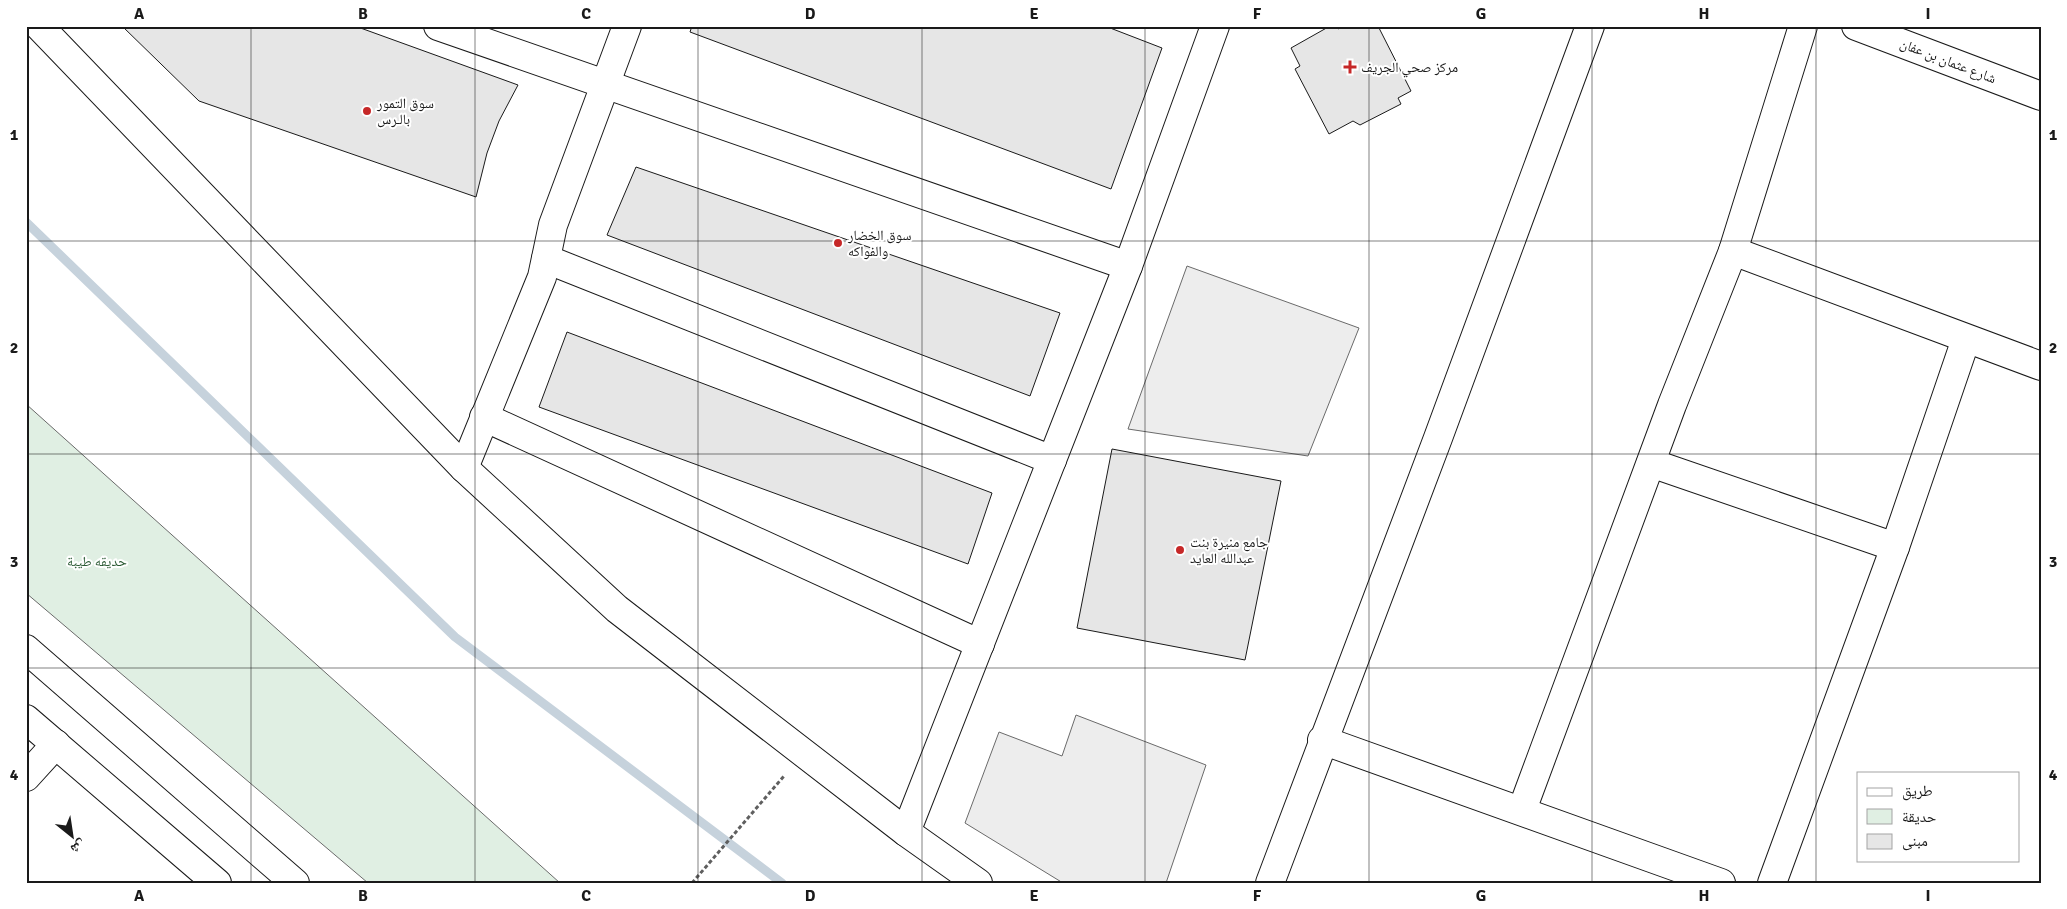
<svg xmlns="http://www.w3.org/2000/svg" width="2067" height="909" font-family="Signika,'Noto Naskh Arabic',sans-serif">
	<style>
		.green { fill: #e0efe3; stroke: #6a6a6a }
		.parking { fill: #ededed; stroke: #6a6a6a }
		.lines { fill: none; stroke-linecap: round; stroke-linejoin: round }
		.stream { stroke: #c6d2dc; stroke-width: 9 }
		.building { fill: #e6e6e6; stroke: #1a1a1a }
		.street-casing { stroke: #1a1a1a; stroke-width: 30 }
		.secondary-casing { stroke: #1a1a1a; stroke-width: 30 }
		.path { stroke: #5f5f5f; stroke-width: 3; stroke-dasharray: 4 2.5; stroke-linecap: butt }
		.street { stroke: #fff; stroke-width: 28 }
		.secondary { stroke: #fff; stroke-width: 28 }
		.grid { fill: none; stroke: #1a1a1a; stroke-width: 1; stroke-opacity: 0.55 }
		.poi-dot { fill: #c62828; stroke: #fff; stroke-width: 2 }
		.labels { text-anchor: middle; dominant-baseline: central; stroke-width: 4; stroke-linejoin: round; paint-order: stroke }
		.street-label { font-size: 14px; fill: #1a1a1a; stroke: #fff }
		.poi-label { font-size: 14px; fill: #1a1a1a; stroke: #fff; text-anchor: start }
		.park-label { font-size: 14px; fill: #2b5a34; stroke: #fff }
		.neatline { fill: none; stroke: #1a1a1a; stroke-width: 2 }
		.grid-label { font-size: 16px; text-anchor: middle; font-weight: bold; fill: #1a1a1a }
	</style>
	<rect width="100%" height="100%" fill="#fff"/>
	<path class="green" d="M26,404L560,883H368L26,593Z"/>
	<g class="parking">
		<path d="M1187,266L1359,328L1308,456L1128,429Z"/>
		<path d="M1076,715L1206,765L1166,883H1063L965,823L999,732L1062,756Z"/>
	</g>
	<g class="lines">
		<path class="stream" d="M26,222L455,637L782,883"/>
	</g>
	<g class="building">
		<path d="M122,26H355L518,85L499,121L487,153L476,197L199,101Z"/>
		<path d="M692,26H1105L1162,48L1111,189L690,32Z"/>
		<path d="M1330,26H1336L1338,29L1343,26H1378L1411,91L1398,98L1401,104L1360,125L1353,121L1329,134L1295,69L1300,66L1291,48Z"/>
		<path d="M636,167L1060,313L1030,396L607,235Z"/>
		<path d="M567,332L992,493L968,564L539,407Z"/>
		<path d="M1112,449L1281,481L1245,660L1077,628Z"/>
	</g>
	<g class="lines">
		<defs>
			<g id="street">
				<path d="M39,26L464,468L617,609L906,832L978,883"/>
				<path d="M438,26L1128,266"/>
				<path d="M1733,251L2041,366"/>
				<path d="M546,259L1052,460"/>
				<path d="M484,417L980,644"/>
				<path d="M1651,463L1895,547"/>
				<path d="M464,468L542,277L553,225L627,26"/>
				<path d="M1322,740L1721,883"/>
				<path d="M26,777L56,744"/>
				<path d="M1522,810L1672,405L1733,251L1803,26"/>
				<path d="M906,832L1128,266L1215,26"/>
				<path d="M1772,883L1895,547L1966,339"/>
			</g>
			<g id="secondary">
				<path d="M1856,26L2041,96"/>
				<path d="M26,649L295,883"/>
				<path d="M26,719L217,883"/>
				<path d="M1270,883L1438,438L1590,26"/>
			</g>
		</defs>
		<use href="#street" class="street-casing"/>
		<use href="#secondary" class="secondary-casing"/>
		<path class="path" d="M692,883L784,776"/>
		<use href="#street" class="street"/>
		<use href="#secondary" class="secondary"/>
	</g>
	<path class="grid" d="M251,26V883M475,26V883M698,26V883M922,26V883M1145,26V883M1369,26V883M1592,26V883M1816,26V883M26,241H2041M26,454H2041M26,668H2041"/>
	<g class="poi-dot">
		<path d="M1347.5 59.5h5v5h5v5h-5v5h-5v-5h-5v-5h5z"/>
		<circle cx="367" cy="111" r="5"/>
		<circle cx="838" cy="243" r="5"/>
		<circle cx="1180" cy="550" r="5"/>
	</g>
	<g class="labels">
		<g class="street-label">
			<text transform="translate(1948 61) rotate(21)">شارع عثمان بن عفان</text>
		</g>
		<g class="poi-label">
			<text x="1361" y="67">مركز صحي الجريف</text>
			<text x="377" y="103">سوق التمور<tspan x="377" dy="16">بالـرس</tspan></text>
			<text x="848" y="235">سوق الخضار<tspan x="848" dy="16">والفواكه</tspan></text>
			<text x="1190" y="542">جامع منيرة بنت<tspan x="1190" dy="16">عبدالله العايد</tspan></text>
		</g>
		<g class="park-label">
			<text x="97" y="561">حديقه طيبة</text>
		</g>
	</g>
	<rect width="2067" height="909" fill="none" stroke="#ffffff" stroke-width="55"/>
	<rect x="1857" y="772" width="162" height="90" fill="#ffffff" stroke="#a3a3a3"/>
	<rect x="1867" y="788" width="25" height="8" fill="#ffffff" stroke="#a3a3a3"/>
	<text x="1902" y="796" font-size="15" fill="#1a1a1a">طريق</text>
	<rect x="1867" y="809" width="25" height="15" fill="#e0efe3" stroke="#a3a3a3"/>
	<text x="1902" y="822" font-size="15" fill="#1a1a1a">حديقة</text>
	<rect x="1867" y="834" width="25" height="15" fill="#e6e6e6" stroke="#a3a3a3"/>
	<text x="1902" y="846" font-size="15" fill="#1a1a1a">مبنى</text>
	<g transform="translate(72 836) rotate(150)" stroke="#ffffff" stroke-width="4" paint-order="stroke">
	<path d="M0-4L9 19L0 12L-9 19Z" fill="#1a1a1a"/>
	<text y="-8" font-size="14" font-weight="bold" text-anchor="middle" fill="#1a1a1a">ش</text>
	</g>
	<rect x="28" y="28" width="2012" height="854" class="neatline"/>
	<g class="grid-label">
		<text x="139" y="19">A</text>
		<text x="363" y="19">B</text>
		<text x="586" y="19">C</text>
		<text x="810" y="19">D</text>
		<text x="1034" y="19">E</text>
		<text x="1257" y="19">F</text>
		<text x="1481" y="19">G</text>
		<text x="1704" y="19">H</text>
		<text x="1928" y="19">I</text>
		<text x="14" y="140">1</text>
		<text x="2053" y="140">1</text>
		<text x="14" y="353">2</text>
		<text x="2053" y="353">2</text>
		<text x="14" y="567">3</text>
		<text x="2053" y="567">3</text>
		<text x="14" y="780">4</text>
		<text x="2053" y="780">4</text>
		<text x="139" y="901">A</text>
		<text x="363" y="901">B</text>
		<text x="586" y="901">C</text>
		<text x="810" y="901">D</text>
		<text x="1034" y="901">E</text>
		<text x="1257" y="901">F</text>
		<text x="1481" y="901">G</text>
		<text x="1704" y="901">H</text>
		<text x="1928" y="901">I</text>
	</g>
</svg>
